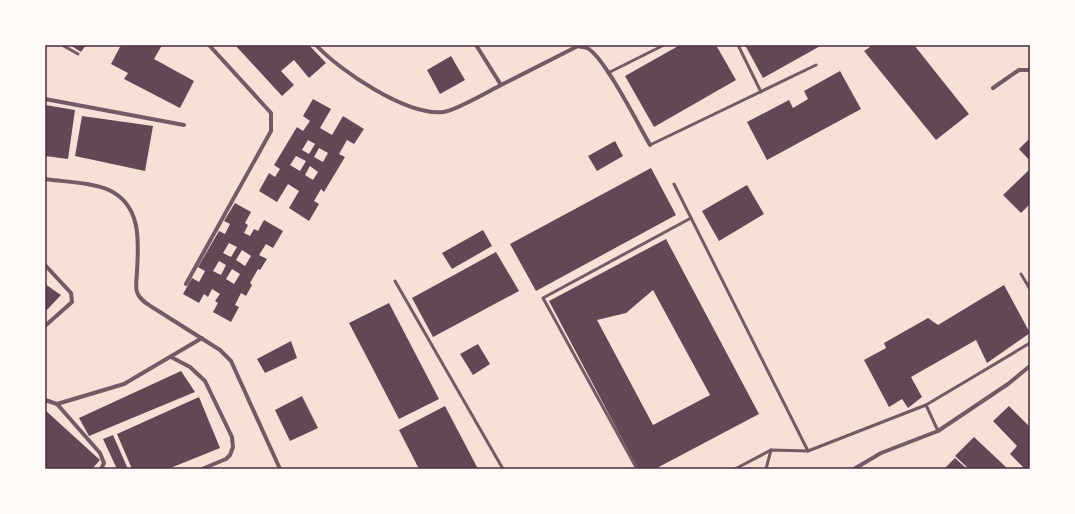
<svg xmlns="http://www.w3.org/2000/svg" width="1075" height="514" font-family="Arial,sans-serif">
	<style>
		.building { fill: #644757; fill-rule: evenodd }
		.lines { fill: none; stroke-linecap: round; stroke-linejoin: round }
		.service { stroke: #755966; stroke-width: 3 }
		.minor { stroke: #755966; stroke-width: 4 }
		.neatline { fill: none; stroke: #4a2c40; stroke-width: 1.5 }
	</style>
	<rect width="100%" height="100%" fill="#f7e1d7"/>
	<g class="building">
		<path d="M70,45H86L81,52Z"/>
		<path d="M121,45H162L154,59L194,81L180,108L124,79L128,73L111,64Z"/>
		<path d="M235,45H309L326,63L309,78L294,60L281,71L294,85L282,96Z"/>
		<path d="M680,45H716L736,80L654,127L625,76Z"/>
		<path d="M745,45H822L763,78Z"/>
		<path d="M869,45H914L969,114L936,140L864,51L870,47Z"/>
		<path d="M451,56L465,80L440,94L427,70Z"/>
		<path d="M840,71L861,109L767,160L747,122L789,100L793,108L808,99L804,91Z"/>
		<path d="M313,99L331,109L320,128L332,135L343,116L364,129L354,144L347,140L339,154L345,157L324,192L321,189L314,201L319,204L309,221L289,208L299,191L288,184L277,202L259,191L269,173L275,177L280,169L274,165L297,127L303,131L310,121L303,116ZM308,140L315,144L309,154L302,150ZM319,148L328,153L323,162L314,157ZM296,156L306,161L300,171L290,165ZM310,166L318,172L313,180L305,175Z"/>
		<path d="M45,105L75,110L68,159L45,156Z"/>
		<path d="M82,116L153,126L145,171L75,156Z"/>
		<path d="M1030,138V161L1019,149Z"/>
		<path d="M615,141L623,156L597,171L588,156Z"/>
		<path d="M651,168L676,215L536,291L510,244Z"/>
		<path d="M1030,169V204L1021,213L1003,195Z"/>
		<path d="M747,185L764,214L719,241L702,211Z"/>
		<path d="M235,203L251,212L245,223L248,225L244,233L250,236L254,229L258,231L264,220L283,231L273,248L266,244L259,255L267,259L260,270L258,269L250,283L252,285L246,296L241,293L235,305L239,307L231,322L213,312L218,303L215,301L220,294L212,289L208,297L204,294L199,303L183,294L192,278L199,282L205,271L198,267L219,231L225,234L230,224L224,221ZM229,243L237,247L231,257L223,253ZM242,250L251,256L245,266L236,260ZM219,261L226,265L221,275L213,271ZM232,269L240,274L234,284L226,279Z"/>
		<path d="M483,230L492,246L452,269L442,253Z"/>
		<path d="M666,239L759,414L655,469H638L549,301ZM653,290L710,395L653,425L597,320L626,313Z"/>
		<path d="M496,252L519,291L433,337L412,298Z"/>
		<path d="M45,284L61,295L45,312Z"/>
		<path d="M1004,285L1030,333L987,363L976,340L911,377L922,397L908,408L902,399L889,407L864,360L886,348L884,343L928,318L938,325Z"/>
		<path d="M389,303L439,399L399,419L349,323Z"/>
		<path d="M291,341L297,358L265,373L257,359Z"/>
		<path d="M478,344L490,364L473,375L460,354Z"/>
		<path d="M181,371L195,392L89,436L79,418Z"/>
		<path d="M302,396L318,428L290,441L275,410Z"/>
		<path d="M199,397L220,448L168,469H132L117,434Z"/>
		<path d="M445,406L478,469H419L399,430Z"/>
		<path d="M1009,406L1030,427V469H1025L1010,454L1017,446L993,421Z"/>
		<path d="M45,410L100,460L92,469H45Z"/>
		<path d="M113,435L128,469H117L103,439Z"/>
		<path d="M974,437L1008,469H969L955,456Z"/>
		<path d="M955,458L967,469H944Z"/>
	</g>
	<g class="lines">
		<g class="service">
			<path d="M62,45L78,54"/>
			<path d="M738,45L761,92"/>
			<path d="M608,73L664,45"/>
			<path d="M650,145L816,65"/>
			<path d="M674,184L808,451L926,405L938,431"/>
			<path d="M1021,274L1030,289"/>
			<path d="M395,281L503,469"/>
			<path d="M926,405L1030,343"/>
			<path d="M637,469L543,298L691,218"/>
			<path d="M735,469L771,450L808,451"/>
			<path d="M766,469L771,450"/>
		</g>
		<g class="minor">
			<path d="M316,45C340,71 407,116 443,112C455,111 489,91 501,85"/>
			<path d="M476,45L501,85L578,46C580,47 584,47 587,48C604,56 639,126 650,145"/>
			<path d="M993,88L1019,70H1030"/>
			<path d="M45,99L184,125"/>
			<path d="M45,179C65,182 90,182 109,190C141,205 139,240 137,271C137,277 135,287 137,292C139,299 146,303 152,307L220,350L231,361L280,469"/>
			<path d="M45,265L71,293L72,302L45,326"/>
			<path d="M186,284L271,131V113L209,45"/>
			<path d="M171,357L190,367L205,381L232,437L233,447L230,455L226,459L202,469"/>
			<path d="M45,400L57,404L100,453L104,463L101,469"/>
			<path d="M57,404L124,384L202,338"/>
			<path d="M854,469L881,453L938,431L1008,384L1030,366"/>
		</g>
	</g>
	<rect width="1075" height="514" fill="none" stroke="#fffaf5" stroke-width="92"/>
	<rect x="46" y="46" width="983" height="422" class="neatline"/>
</svg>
